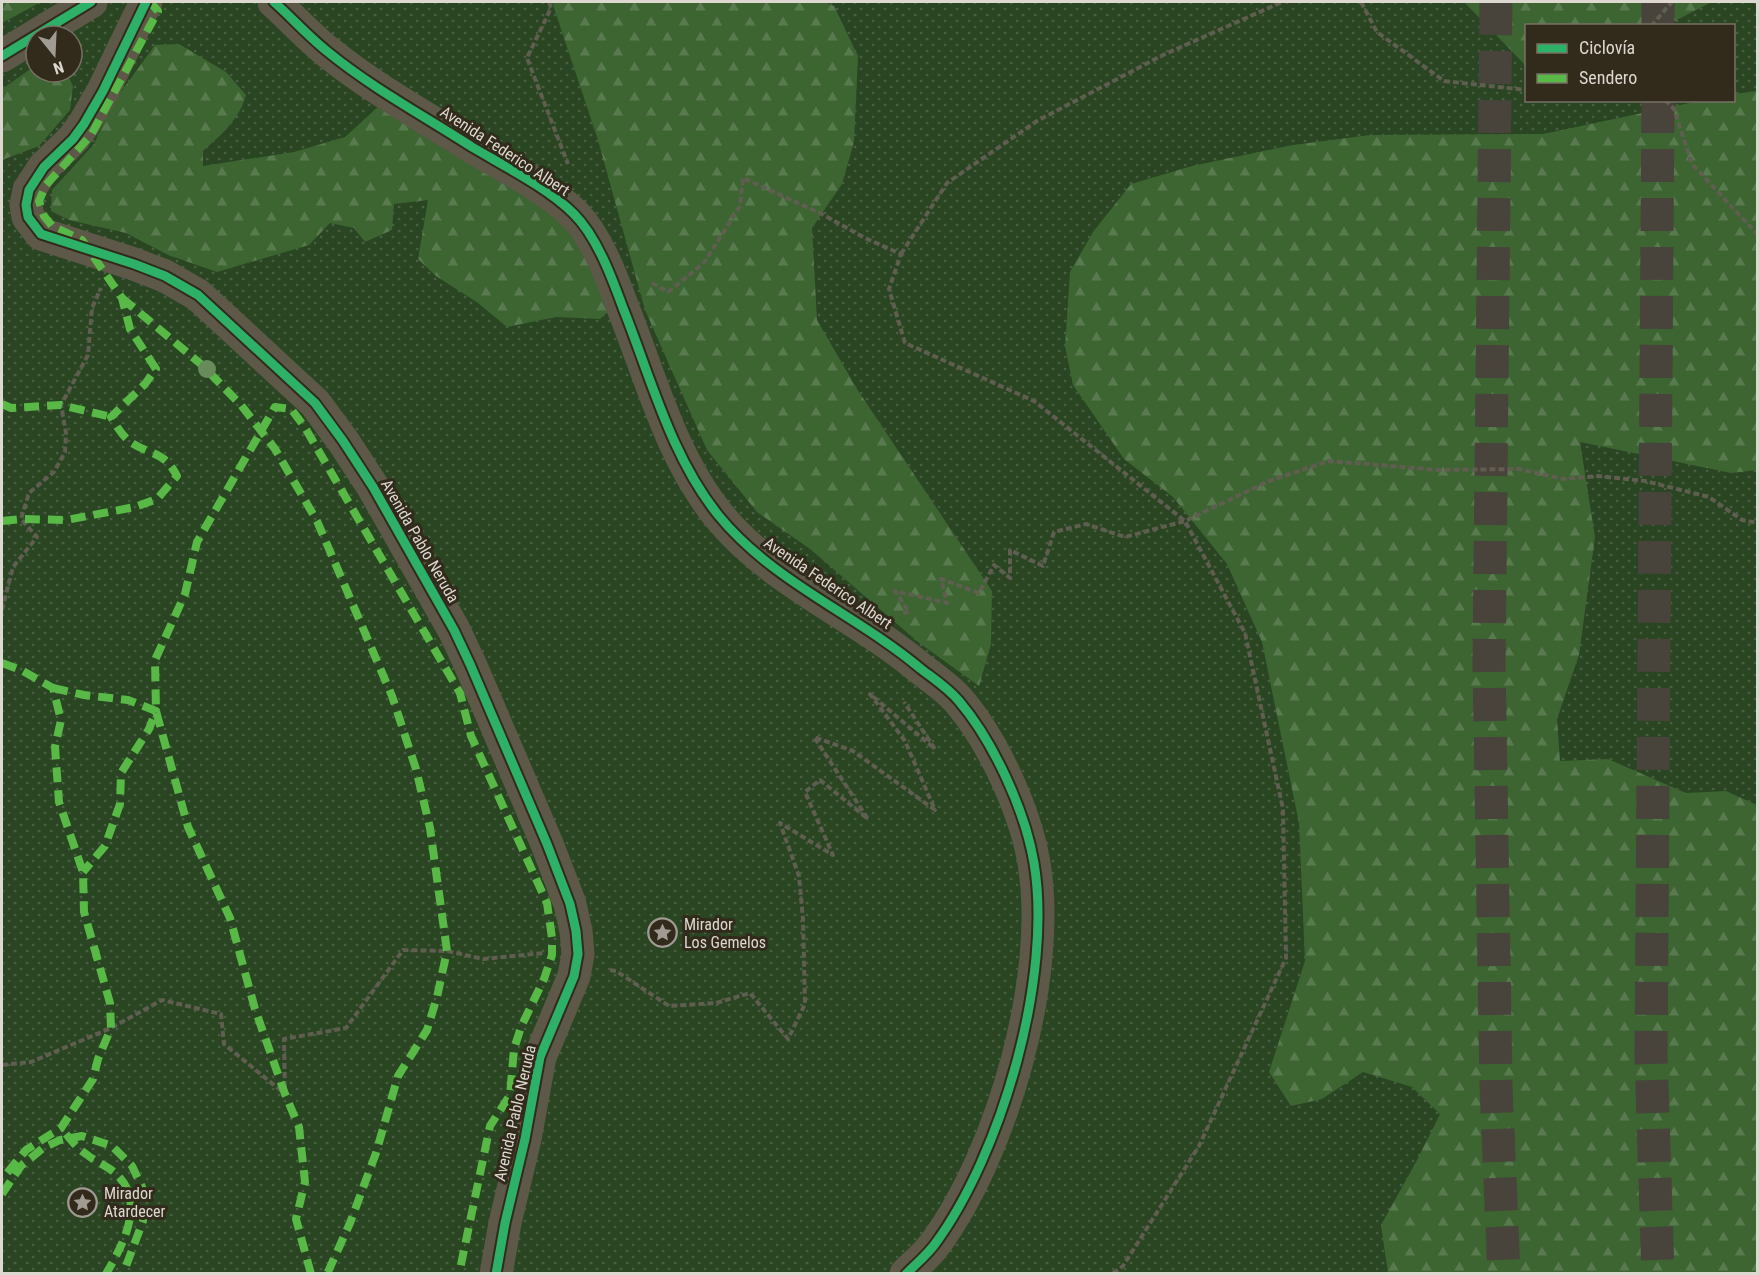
<svg xmlns="http://www.w3.org/2000/svg" width="1759" height="1275" font-family="'Roboto Condensed',sans-serif">
	<style>
		.green { fill: url(#green-dots); fill-rule: evenodd }
		.forest { fill: url(#forest-firs) }
		.lines { fill: none; stroke-linecap: round; stroke-linejoin: round }
		.motorway-tunnel { stroke: #48433b; stroke-width: 33; stroke-dasharray: 33 16; stroke-linecap: butt }
		.path { stroke: #605d51; stroke-width: 4; stroke-dasharray: 6 3; stroke-linecap: butt }
		.minor { stroke: #5d5848; stroke-width: 33 }
		.quiet { stroke: #58b947; stroke-width: 8; stroke-dasharray: 15 8; stroke-linecap: butt }
		.cycleway-casing { stroke: #322b1c; stroke-width: 13 }
		.cycleway { stroke: #2db169; stroke-width: 9 }
		.tree { fill: #678b5a }
		.labels { text-anchor: middle; dominant-baseline: central; stroke-width: 6; stroke-linejoin: round; paint-order: stroke }
		.street-label { font-size: 16px; fill: #ded9d0; stroke: #322b1c }
		.poi-label { font-size: 16px; fill: #ded9d0; stroke: #322b1c; text-anchor: start }
	</style>
	<defs>
		<pattern id="green-dots" width="8" height="8" patternUnits="userSpaceOnUse" patternTransform="scale(1.5)"><rect width="8" height="8" fill="#294522"/><path d="M2 2h.1M6 6h.1" fill="none" stroke="#485f41" stroke-width="1.8" stroke-linecap="round"/></pattern>
		<pattern id="forest-firs" width="22" height="20" patternUnits="userSpaceOnUse" patternTransform="scale(1.5)"><rect width="22" height="20" fill="#3c6531"/><path d="M5 1l3.5 6h-7zM16 11l3.5 6h-7z" fill="#587a4e"/></pattern>
	</defs>
	<rect width="100%" height="100%" fill="#2d2921"/>
	<path class="green" d="M2,2H1757V1273L2,1274ZM1526,26H1734V100H1526ZM36,36H72V72H36Z"/>
	<g class="forest">
		<path d="M2,2H41L2,23Z"/>
		<path d="M552,2H825L834,6L858,56L854,142L842,184L812,228L817,320L857,389L992,591L991,644L979,686L918,642L810,549L757,512L707,450L645,310L598,140Z"/>
		<path d="M1464,2H1708V4L1667,25L1526,26V66Z"/>
		<path d="M179,44L226,72L246,95C239,120 222,134 203,151V166L294,152L345,137L379,106L449,147L572,226L610,310L600,319L556,317L507,327L478,303L436,276L418,259L428,200L394,204L392,230L365,242L354,228L330,223L309,245L217,272L168,255L126,233L69,220L51,211L52,190L94,144L113,103L155,45Z"/>
		<path d="M36,69V72H66L73,86L70,110L39,146L2,160V89L29,70Z"/>
		<path d="M1757,91V470L1731,473L1580,442L1595,537L1579,655L1557,719L1560,761L1608,759L1686,793L1726,791L1757,805V1273H1388L1381,1225L1416,1162L1440,1114L1412,1087L1363,1072L1322,1099L1291,1106L1269,1072L1305,961L1299,823L1262,642L1227,564L1173,497L1124,459L1073,385L1065,346L1070,272L1093,232L1131,184L1192,166L1293,145L1370,135L1543,134L1699,101L1734,100V94Z"/>
	</g>
	<g class="lines">
		<g class="motorway-tunnel">
			<path d="M1496,2L1489,664L1496,1086L1504,1274"/>
			<path d="M1658,26V2"/>
			<path d="M1658,100L1651,1056L1658,1274"/>
		</g>
		<g class="path">
			<path d="M549,2L551,8L527,58L568,164"/>
			<path d="M1361,2L1377,32L1444,81L1526,90"/>
			<path d="M1651,26L1672,2"/>
			<path d="M1665,100L1674,109L1692,164L1758,235"/>
			<path d="M901,254L947,183L1037,121L1163,55L1282,2"/>
			<path d="M652,283L668,292L704,263L740,206L743,178L820,213L865,238L901,254L889,289L905,343L1034,401L1185,521L1245,633L1283,809L1286,958L1199,1146L1123,1266L1112,1274"/>
			<path d="M2,610L13,567L37,537L21,519L29,493L54,472L65,452L66,433L61,405L88,355L92,308L101,288"/>
			<path d="M903,613L909,612L895,591L947,603L941,579L979,593L994,565L1010,578V550L1043,566L1054,532L1086,524L1125,537L1185,521L1269,481L1329,461L1438,470L1519,469L1563,479L1598,476L1645,481L1709,497L1742,520L1758,523"/>
			<path d="M610,970L616,971L669,1006L716,1003L750,993L788,1039L805,1004L803,919L799,876L780,823L833,855L805,792L820,780L868,819L814,737L853,751L935,810L905,741L870,694L935,749L904,702"/>
			<path d="M2,1065L31,1062L111,1028L162,1000L221,1014L224,1044L285,1094L284,1039L346,1028L403,950L447,951L483,959L544,953"/>
		</g>
		<g class="minor">
			<path d="M146,2L103,91L84,124L73,139L44,167L29,190L26,205L28,217L41,234L134,264L165,276L198,295L315,403L343,441L373,487L454,630L470,664L547,844L570,904L576,931L578,954L574,976L540,1057L525,1139L505,1223L496,1274"/>
			<path d="M274,2C292,18 309,37 328,52C372,88 424,116 472,147C504,166 548,188 574,214C597,237 612,278 623,308C651,378 671,457 719,516C773,582 857,615 921,669C934,679 948,688 959,701C993,741 1025,810 1034,863C1053,976 1002,1153 935,1244C927,1255 916,1264 906,1274"/>
			<path d="M2,56L91,2"/>
		</g>
		<g class="quiet">
			<path d="M122,298L202,365L241,405L275,449L317,521L392,696L416,769L430,828L447,951L437,997L427,1030L398,1076L376,1153L350,1223L327,1274"/>
			<path d="M2,404L11,408L61,405L111,417"/>
			<path d="M2,521L21,519L66,520L135,507L157,499L177,476C164,451 152,456 132,443C123,437 117,427 111,417L145,384L156,369L130,329L122,298L82,240L52,226L44,216L39,201L46,185L91,135L158,11L150,2"/>
			<path d="M2,663L21,670L53,688L61,720L55,747L59,802L83,872L84,912L110,1003L111,1028L98,1059L93,1079L61,1128L26,1150L2,1179"/>
			<path d="M53,688L84,695L128,700L156,711L149,729L121,773L120,804L105,846L83,872"/>
			<path d="M66,1134C72,1141 78,1149 86,1154C97,1163 111,1167 120,1178C145,1206 121,1248 106,1274"/>
			<path d="M2,1194L21,1166L43,1148L60,1140L82,1136L112,1146L132,1166L142,1187L143,1221L123,1274"/>
			<path d="M311,1274L296,1219L305,1182L299,1127L285,1094L255,1009L230,918L188,827L156,711L155,660L185,594L197,542L275,407L291,409L304,426L460,693L471,736L547,903L552,938V955L544,979L521,1027L514,1049L510,1095L490,1126L459,1274"/>
		</g>
		<defs>
			<g id="cycleway">
				<path d="M146,2L103,91L84,124L73,139L44,167L29,190L26,205L28,217L41,234L134,264L165,276L198,295L315,403L343,441L373,487L454,630L470,664L547,844L570,904L576,931L578,954L574,976L540,1057L525,1139L505,1223L496,1274"/>
				<path d="M274,2C292,18 309,37 328,52C372,88 424,116 472,147C504,166 548,188 574,214C597,237 612,278 623,308C651,378 671,457 719,516C773,582 857,615 921,669C934,679 948,688 959,701C993,741 1025,810 1034,863C1053,976 1002,1153 935,1244C927,1255 916,1264 906,1274"/>
				<path d="M2,56L91,2"/>
			</g>
		</defs>
		<use href="#cycleway" class="cycleway-casing"/>
		<use href="#cycleway" class="cycleway"/>
	</g>
	<circle class="tree" cx="207" cy="369" r="9"/>
	<defs>
		<symbol id="sight-ring" viewBox="-11 -11 22 22"><circle r="9.5" fill="#322b1c" stroke="#a09b93" stroke-width="1.5"/><path d="M0-6L1.8-2.2L6-1.7L2.9 1.2L3.7 5.4L0 3.3L-3.7 5.4L-2.9 1.2L-6-1.7L-1.8-2.2Z" fill="#a09b93"/></symbol>
	</defs>
	<g fill-rule="evenodd">
		<use href="#sight-ring" x="646" y="916" width="33" height="33"/>
		<use href="#sight-ring" x="66" y="1186" width="33" height="33"/>
	</g>
	<g class="labels">
		<g class="street-label">
			<text transform="translate(505 151) rotate(33)">Avenida Federico Albert</text>
			<text transform="translate(420 541) rotate(60)">Avenida Pablo Neruda</text>
			<text transform="translate(828 583) rotate(34)">Avenida Federico Albert</text>
			<text transform="translate(515 1113) rotate(-77)">Avenida Pablo Neruda</text>
		</g>
		<g class="poi-label">
			<text x="684" y="924">Mirador<tspan x="684" dy="18">Los Gemelos</tspan></text>
			<text x="104" y="1193">Mirador<tspan x="104" dy="18">Atardecer</tspan></text>
		</g>
	</g>
	<rect width="1759" height="1275" fill="none" stroke="#ded9d0" stroke-width="6"/>
	<rect x="1525" y="24" width="210" height="78" fill="#322b1c" stroke="#777164" stroke-width="1.5"/>
	<rect x="1537" y="44" width="30" height="9" fill="#2db169" stroke="#777164" stroke-width="1.5"/>
	<text x="1579" y="54" font-size="18" fill="#ded9d0">Ciclovía</text>
	<rect x="1537" y="74" width="30" height="9" fill="#58b947" stroke="#777164" stroke-width="1.5"/>
	<text x="1579" y="84" font-size="18" fill="#ded9d0">Sendero</text>
	<g transform="translate(54 54) rotate(162)"><circle r="28" fill="#322b1c" stroke="#777164" stroke-width="1.5"/>
	<path d="M0-4.5L10 22L0 15L-10 22Z" fill="#a09b93"/>
	<text y="-9" font-size="16" font-weight="bold" text-anchor="middle" fill="#ded9d0">N</text>
	</g>
</svg>
